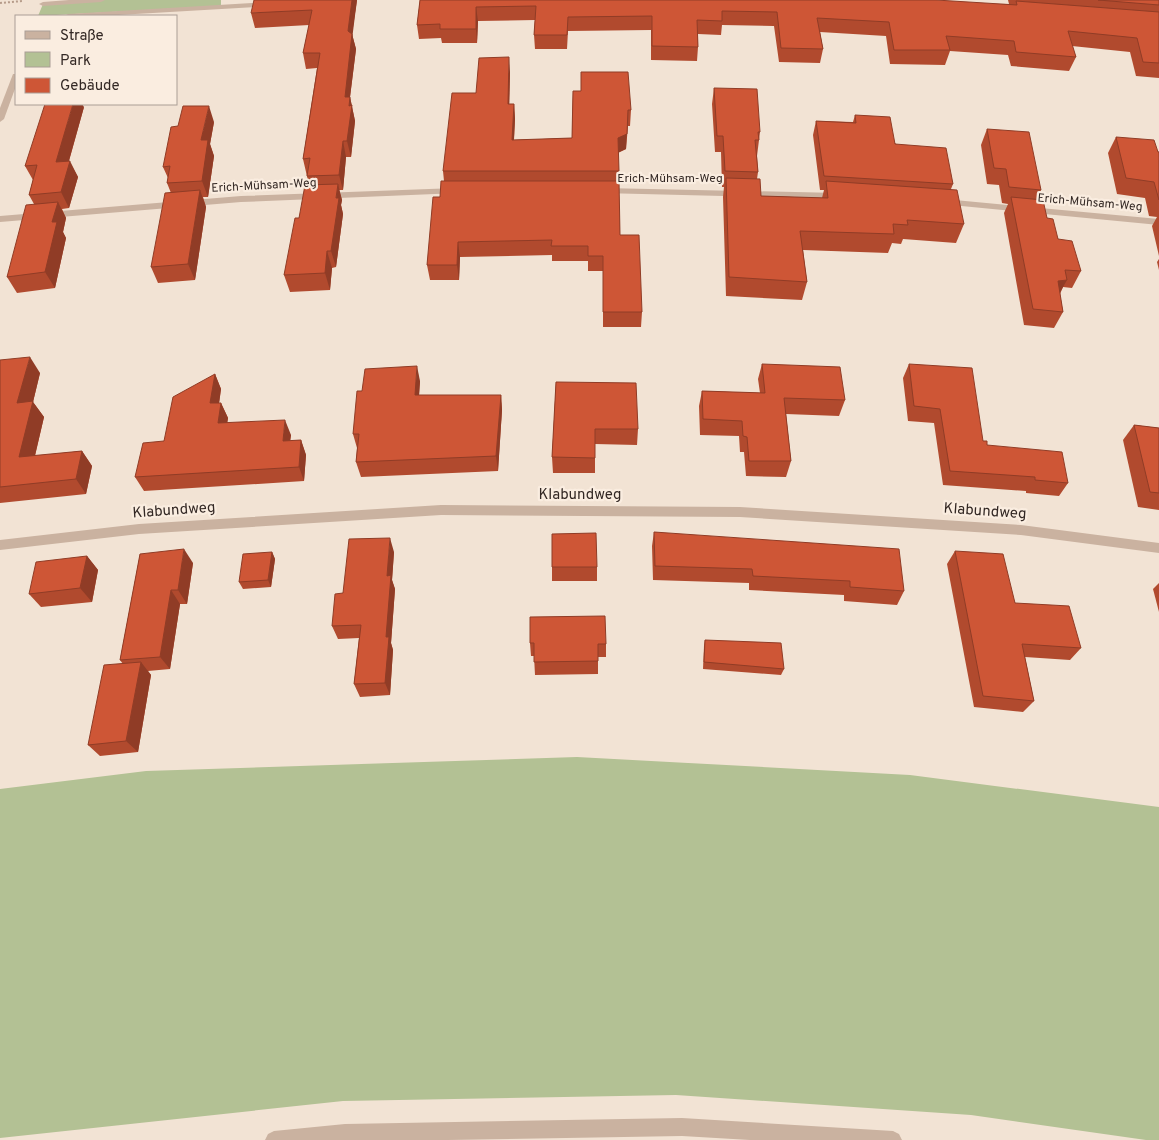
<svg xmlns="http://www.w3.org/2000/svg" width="1159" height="1140" font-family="Overpass,sans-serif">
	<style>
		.green { fill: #b3c194 }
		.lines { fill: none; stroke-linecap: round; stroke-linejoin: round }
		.path { stroke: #b69c8a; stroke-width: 2; stroke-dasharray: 2 2; stroke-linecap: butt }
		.street { fill: #cab2a0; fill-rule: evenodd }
		.wall { fill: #b14a2e }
		.shaded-wall { fill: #903c26 }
		.building { fill: #ce5636; stroke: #903c26 }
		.labels { text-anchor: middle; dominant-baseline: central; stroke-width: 4.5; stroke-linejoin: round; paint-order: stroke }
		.far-street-label { font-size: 12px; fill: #332824; stroke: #faede0 }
		.street-label { font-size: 15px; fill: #332824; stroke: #faede0 }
	</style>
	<rect width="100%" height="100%" fill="#f2e3d4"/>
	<g class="green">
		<path d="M101,0H221V6L38,16L43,4Z"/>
		<path d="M577,757L910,775L1159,807V1140H1146L971,1115L676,1095L343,1101L0,1138V789L146,771Z"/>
	</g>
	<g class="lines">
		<path class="path" d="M0,3L23,1"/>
		<g class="street">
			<path d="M69,0H105L101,2L43,6L39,4L43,2Z"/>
			<path d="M268,2L272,4L271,6L101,16H64L68,14Z"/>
			<path d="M13,74H16V86L4,119L0,122V108Z"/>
			<path d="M456,188L461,191L459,193L241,202L0,222V216L241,196Z"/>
			<path d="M604,188L839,193L844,196L839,199L601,193L599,191Z"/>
			<path d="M944,199L1159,219V225L941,204V200Z"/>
			<path d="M441,505L740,507L1021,525L1159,543V553L1021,535L740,517L441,515L139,534L0,550V540L139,524Z"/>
			<path d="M682,1118L893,1131L899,1134L902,1140H750L682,1136L448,1140H265L268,1134L274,1131L345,1124Z"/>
		</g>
	</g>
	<g class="wall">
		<path d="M357,0L352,34L356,49L350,97L355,121L351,157H346L343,190H339L342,200L341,205L343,214L336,267L332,268L330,290L290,292L284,275L299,218L309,185L303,159L317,68L306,69L303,53L309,25L255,28L251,13Z"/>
		<path d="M420,0L1009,4L1008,0H1159V78L1136,76L1130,52L1072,46L1076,57L1069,71L1011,66L1008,55L950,51L945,65L890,64L886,36L820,32L823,49L820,63L779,62L774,26L722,25L721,35L698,34V47L697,61L651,60V30L568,31L567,49H535L534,35L535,20L478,21L477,43H442L441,38L419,39L417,25Z"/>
		<path d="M510,72L509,104H514L515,119L514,140L572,138L573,91L631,110L630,126H628L626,149L618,153L620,235L642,312L641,327H603V271H588V261H552V255L460,257L459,280H430L427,265L440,197L444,181L443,171L476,93Z"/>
		<path d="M714,88L760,132L757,156L758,172L757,179L761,196L822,198L824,190H820L813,135L816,121L853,122L855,115L953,184L951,189L964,224L956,243L903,239L901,244L892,243L888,253L803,250L807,282L802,300L726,296L723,197L724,187H722L721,152H715L712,104Z"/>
		<path d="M84,107L69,161L78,177L69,208L62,209L66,218L63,232L66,238L55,288L17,293L7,277L34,204L29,195L33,180L25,166Z"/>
		<path d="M214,122L210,144L214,156L208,197H203L206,207L195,280L158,283L151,267L171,193L167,183L168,178L163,167Z"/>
		<path d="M987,129L1041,190L1037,199L1058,239L1081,271L1072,288L1063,287L1060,294L1063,312L1054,328L1024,325L1004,213L1008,204L1002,203L999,185L987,184L981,145Z"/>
		<path d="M1116,137L1159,152V256L1152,226L1157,217L1149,216L1145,198L1117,194L1108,153Z"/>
		<path d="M1159,259V270L1157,262Z"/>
		<path d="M0,360L40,373L33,402L44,417L35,456L82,451L92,466L86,494L0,503Z"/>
		<path d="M762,364L845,400L839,416L786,414L791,461L786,477L746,476L744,452H740L739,436L700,435L699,406L702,391L760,393L758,379Z"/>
		<path d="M909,364L983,441L987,445L1068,483L1059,496L1026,493V491L943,485L934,423L908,421L903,378Z"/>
		<path d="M215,374L221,389L219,403H221L228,418L227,423L291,435L290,441L301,440L306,455L304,481L144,491L135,477L164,441Z"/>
		<path d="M420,381L419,395H501L502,410L498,471L361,477L356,462L357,448L353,434L362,391Z"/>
		<path d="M556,382L638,429L637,445L595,444V473H553L552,457Z"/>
		<path d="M1134,425L1159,428V510L1138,507L1123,440Z"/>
		<path d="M654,532L904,591L897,605L844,601V595L749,590V583L653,580L652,546Z"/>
		<path d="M955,551L1015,603L1081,648L1070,660L1025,657L1034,701L1023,712L974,707L947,564Z"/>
		<path d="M272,552L275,559L271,587L243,589L239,582Z"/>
		<path d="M394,552L392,580L395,589L391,643L393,650L390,695L360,697L354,684L359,638L338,639L332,626L343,593Z"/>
		<path d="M140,554L193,563L187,604H180L170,669L148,671L151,675L138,752L100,756L88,745L123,664L120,660Z"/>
		<path d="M87,556L98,570L92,602L41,607L29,594Z"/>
		<rect x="552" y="567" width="45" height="14"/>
		<path d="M1159,583V612L1153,589Z"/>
		<path d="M705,640L784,669L781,675L703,669L704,646Z"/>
		<path d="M530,643L606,644V657H598V674L535,675L534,656H531Z"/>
	</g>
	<g class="shaded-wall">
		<path d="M352,0H357L351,47L348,31Z"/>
		<path d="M476,7L478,21L477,43L476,29Z"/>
		<path d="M352,34L356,49L348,113L345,97Z"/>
		<path d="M509,57L510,72L509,119L508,104Z"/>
		<path d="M350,97L355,121L351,157L347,141Z"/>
		<path d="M73,104H82L84,107L64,178L56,162Z"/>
		<path d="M514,104L515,119L513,155L512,140Z"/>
		<path d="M209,106L214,122L210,144L214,156L208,197L202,181L201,140Z"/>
		<path d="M628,110L626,149L617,153L618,138Z"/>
		<path d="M343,141L346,157L343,190L339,175Z"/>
		<path d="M70,161L78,177L69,208L61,192Z"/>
		<path d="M338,184L342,200L341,205L343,214L336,267L331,251Z"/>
		<path d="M200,190L206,207L195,280L188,264Z"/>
		<path d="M58,202L66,218L63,232L66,238L55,288L45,272L52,222Z"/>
		<path d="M458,242L460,257L459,280L457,265Z"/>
		<path d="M327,251L332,268L330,290L325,273Z"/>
		<path d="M1067,280L1058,296V281Z"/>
		<path d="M30,357L40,373L33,402L44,417L31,472L19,457L17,403Z"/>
		<path d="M417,366L420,381L418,410L415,395Z"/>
		<path d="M215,374L221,389L217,418L210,403Z"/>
		<path d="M501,395L502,410L498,471L496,456Z"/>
		<path d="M221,403L228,418L225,438L218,423Z"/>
		<path d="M285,420L291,435L288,456L283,441Z"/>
		<path d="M301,440L306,455L304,481L299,467Z"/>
		<path d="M82,451L92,466L86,494L76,479Z"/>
		<path d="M390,538L394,552L392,580L395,589L391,643L393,650L390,695L385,683L387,576Z"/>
		<path d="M184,549L193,563L187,604L178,590Z"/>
		<path d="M272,552L275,559L271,587L268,580Z"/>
		<path d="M87,556L98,570L92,602L80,588Z"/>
		<path d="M171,590L180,604L170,669L160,657Z"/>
		<path d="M141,662L151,675L138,752L126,741Z"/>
	</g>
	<g class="building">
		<path d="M254,0H352L348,31L352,34L345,97H350L349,106L352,105L347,141H343L339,175L307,176L310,158L303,159L320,53H303L312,10L251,13Z"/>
		<path d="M420,0H936L1017,5L1016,1L1159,12V63L1143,62L1137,38L1068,31L1076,57L1016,52L1014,41L946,36L950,50H894L889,22L817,18L823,49L781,48L777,12L722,11V21L697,20L698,47L652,46V16L568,17L567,35H534L536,6L476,7V29H440V24L417,25Z"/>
		<path d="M1098,0H1159V5Z"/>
		<path d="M509,57L508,104H514L512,140L572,138L573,91H581V72H628L631,110H628L627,134L618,138L619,171H443L452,93H476L479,58Z"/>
		<path d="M714,88L757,89L760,132H758L759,140H755L758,172L725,171L723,136H717Z"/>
		<path d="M45,104H73L56,162L70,161L61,192L29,195L37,165L25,166Z"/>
		<path d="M183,106H209L201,140H208L202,181L167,183L170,166L163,167L171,127L178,126Z"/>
		<path d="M855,115L890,117L895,144L946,148L953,184L824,176L816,121L856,123Z"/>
		<path d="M987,129L1029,132L1041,190L1009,187L1006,169L994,168Z"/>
		<path d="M1116,137L1154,140L1158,152H1159V200L1154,182L1126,178Z"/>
		<path d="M726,178L760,179L761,196L828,198L826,181L957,190L964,224L907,220L908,225L893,224L894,234L800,231L807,282L729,277Z"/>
		<path d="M441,181H619L620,235H639L642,312H603V256H588V246H551L552,240L458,242L457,265H427L433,197H440Z"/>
		<path d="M338,184L336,198H339L331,251H327L325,273L284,275L295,218H299L305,185Z"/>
		<path d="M200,190L188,264L151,267L165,193Z"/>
		<path d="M1011,197L1043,200L1047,218L1053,219L1058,239L1072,241L1081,271L1065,270L1067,280L1058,281L1063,312L1033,309Z"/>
		<path d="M58,202L52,222H57L45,272L7,277L26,205Z"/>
		<path d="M30,357L17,403L33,401L19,457L82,451L76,479L0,487V360Z"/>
		<path d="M762,364L840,367L845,400L784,398L791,461H749L747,437L743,436L742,421L703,419L702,391L765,393Z"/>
		<path d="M909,364L972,368L983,441H987V445L1062,452L1068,483L1035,480V477L950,471L940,409L914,406Z"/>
		<path d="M417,366L415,395H501L496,456L356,462L359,434H353L357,391H362L365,369Z"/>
		<path d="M215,374L210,403H221L218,423L285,420L283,441L301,440L299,467L135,477L143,443L164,441L173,397Z"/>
		<path d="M556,382L636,383L638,429H595V458L552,457Z"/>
		<path d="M1134,425L1159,428V493L1150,492Z"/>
		<path d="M654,532L899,549L904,591L850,587V581L753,576L752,569L655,566Z"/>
		<path d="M596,533L597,567H552V534Z"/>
		<path d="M390,538L387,576L391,575L386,637H389L385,683L354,684L361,625L332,626L335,594L343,593L349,539Z"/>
		<path d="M184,549L178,590H171L160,657L120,660L140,554Z"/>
		<path d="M955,551L1003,554L1015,603L1069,606L1081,648L1022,644L1034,701L983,696Z"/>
		<path d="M272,552L268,580L239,582L243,554Z"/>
		<path d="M87,556L80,588L29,594L36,562Z"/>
		<path d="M605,616L606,644H598V661L534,662V643H530V617Z"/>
		<path d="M705,640L781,643L784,669L704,662Z"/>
		<path d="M141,662L126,741L88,745L104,665Z"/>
	</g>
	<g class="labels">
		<g class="far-street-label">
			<text x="670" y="179">Erich-Mühsam-Weg</text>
			<text transform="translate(264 186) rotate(-3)">Erich-Mühsam-Weg</text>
			<text transform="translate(1090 203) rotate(5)">Erich-Mühsam-Weg</text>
		</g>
		<g class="street-label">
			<text x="580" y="495">Klabundweg</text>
			<text transform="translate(174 511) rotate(-4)">Klabundweg</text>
			<text transform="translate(985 512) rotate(4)">Klabundweg</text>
		</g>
	</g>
	<rect x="15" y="15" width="162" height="90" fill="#faede0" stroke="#aa9e95"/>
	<rect x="25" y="31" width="25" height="8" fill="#cab2a0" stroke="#aa9e95"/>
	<text x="60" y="40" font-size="15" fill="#332824">Straße</text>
	<rect x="25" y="52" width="25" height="15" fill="#b3c194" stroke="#aa9e95"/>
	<text x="60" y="65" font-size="15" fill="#332824">Park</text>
	<rect x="25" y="78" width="25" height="15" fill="#ce5636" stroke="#aa9e95"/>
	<text x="60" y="90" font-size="15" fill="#332824">Gebäude</text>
</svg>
